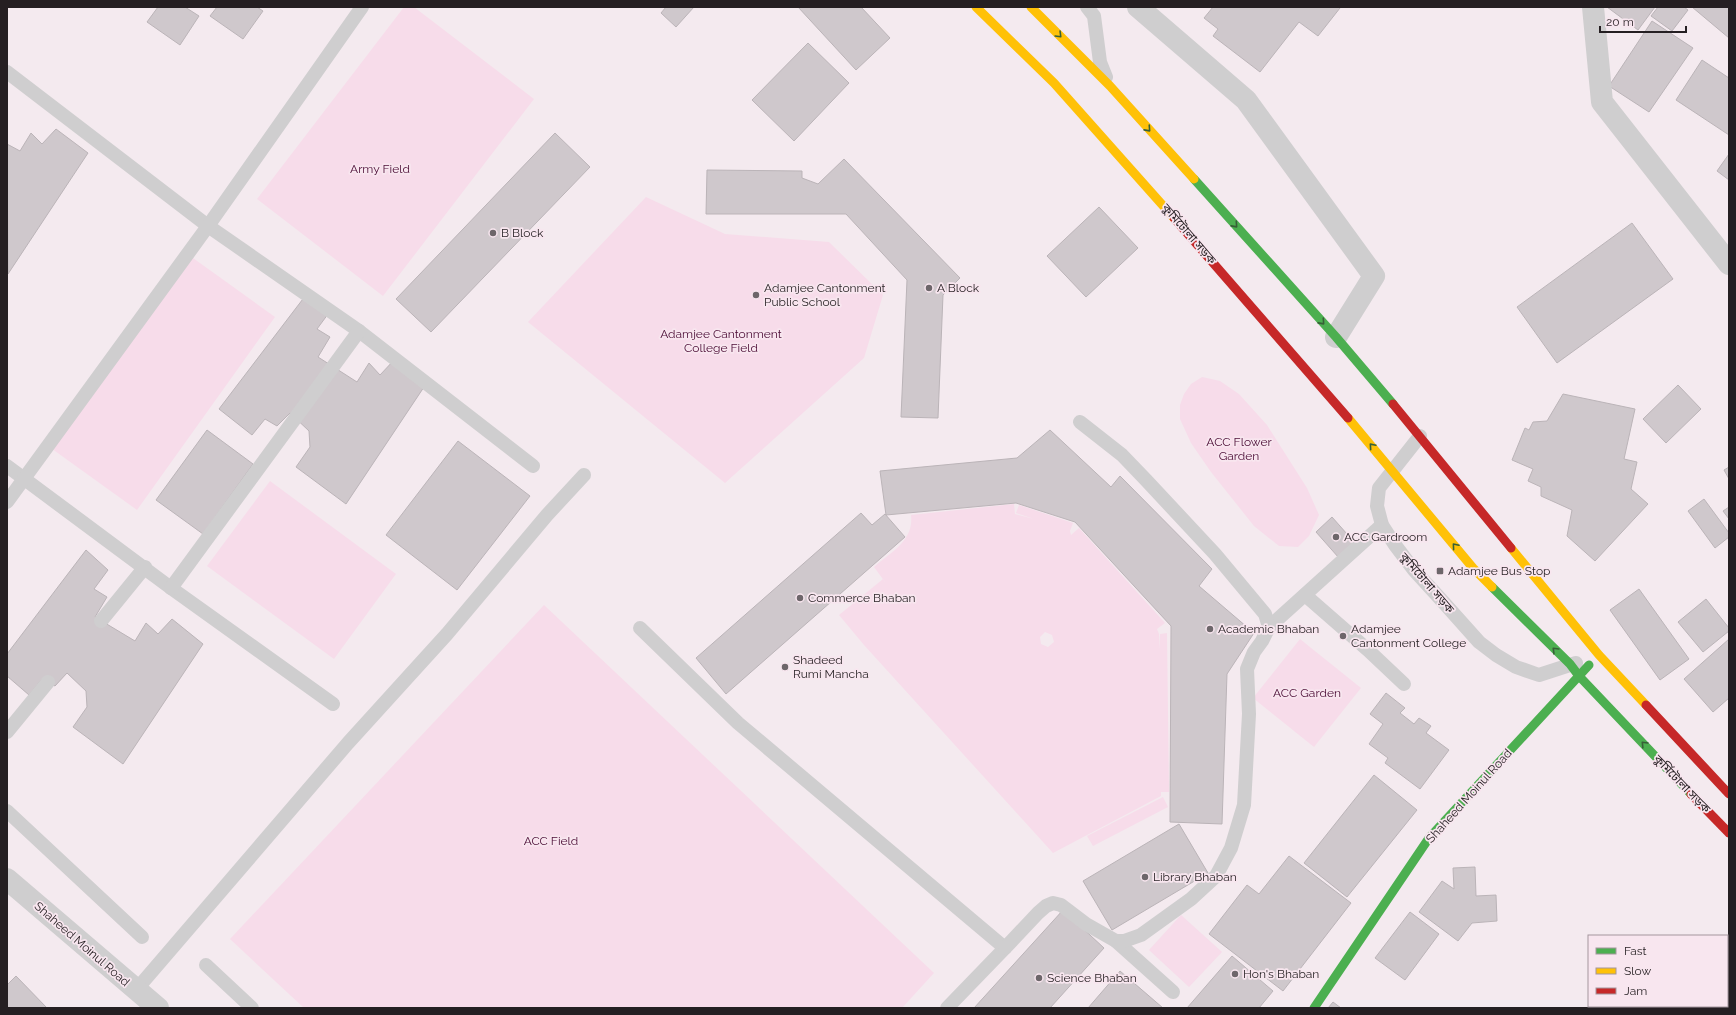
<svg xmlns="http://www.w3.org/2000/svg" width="1736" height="1015" font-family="Raleway,'Noto Sans Bengali',sans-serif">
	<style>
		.green { fill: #f7dcea; fill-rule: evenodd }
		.building { fill: #cfc8cc; stroke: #bbb4b8 }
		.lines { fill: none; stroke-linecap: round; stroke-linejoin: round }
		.lane { stroke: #cfcecf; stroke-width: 14 }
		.street { stroke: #cfcecf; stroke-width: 22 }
		.fast { stroke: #4caf50; stroke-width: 9 }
		.slow { stroke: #ffc107; stroke-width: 9 }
		.jam { stroke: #c62828; stroke-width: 9 }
		.oneway { stroke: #376037 }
		.poi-dot { fill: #6d666a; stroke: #f8e6ef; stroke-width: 1.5 }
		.labels { text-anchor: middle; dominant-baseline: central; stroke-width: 3.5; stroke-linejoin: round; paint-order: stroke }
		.park-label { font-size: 12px; fill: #4b0c35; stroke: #f8e6ef }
		.poi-label { font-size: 12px; fill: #251f22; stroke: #f8e6ef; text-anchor: start }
		.street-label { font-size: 12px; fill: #251f22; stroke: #f8e6ef }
	</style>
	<rect width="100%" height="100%" fill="#f4eaef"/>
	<g class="green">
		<path d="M404,7H414L534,99L383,296L257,199Z"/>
		<path d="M646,197L725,234L829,242L883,295L864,358L725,483L528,322Z"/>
		<path d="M186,253L275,317L137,510L48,446Z"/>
		<path d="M1202,377L1220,381L1239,394L1267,425L1307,488L1319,515L1309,536L1298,547L1279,546L1254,526L1211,472L1191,443L1180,419V405L1184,394L1191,384Z"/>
		<path d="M270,481L396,574L334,659L207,566Z"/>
		<path d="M1014,504L1015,514L1034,519L1016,513L1019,505L1073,523L1070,531L1071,535L1079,528L1165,623L1157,629L1159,634V650L1160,634L1167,633L1169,792H1161V796L1053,853L864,645L839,615L883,579L885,582L874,567C891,552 914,541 911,515ZM1045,632L1052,635L1054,642L1048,647L1041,644L1040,637Z"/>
		<path d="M544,605L934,973L902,1008H304L230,939Z"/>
		<path d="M1300,639L1361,688L1314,747L1253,698Z"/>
		<path d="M1163,797L1168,807L1093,846L1087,836Z"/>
		<path d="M1181,915L1222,952L1189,987L1149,950Z"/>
	</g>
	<g class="building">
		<path d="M158,7H185L199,16L180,45L147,22Z"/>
		<path d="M217,7H257L263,11L243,39L210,16Z"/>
		<path d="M666,7H694L676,27L661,13Z"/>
		<path d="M798,7H861L890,38L856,70Z"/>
		<path d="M1213,7H1339L1340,8L1318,36L1299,22L1260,72L1213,36L1218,29L1204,18Z"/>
		<path d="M1607,7H1655L1638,30Z"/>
		<path d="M1658,7H1684L1688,10L1672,31L1651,16Z"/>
		<path d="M1692,7H1729V38Z"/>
		<path d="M1652,21L1693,48L1649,112L1609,86Z"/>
		<path d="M808,43L849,83L794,141L752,100Z"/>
		<path d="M1702,60L1729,78V135L1676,100Z"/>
		<path d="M56,129L88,153L8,274L7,144L20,151L31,133L42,144Z"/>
		<path d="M555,133L590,167L431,332L396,299Z"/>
		<path d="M1729,154V180L1717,171Z"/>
		<path d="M844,159L960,278L943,295L938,418L901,417L907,280L846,214H706L707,170L802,171V178L818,184Z"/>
		<path d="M1099,207L1138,248L1086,297L1047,256Z"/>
		<path d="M1632,223L1673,279L1557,363L1517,307Z"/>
		<path d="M309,291L331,310L317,329L330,337L318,357L357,382L369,363L380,375L395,359L426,384L346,504L296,467L310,447L309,431L290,413L277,426L265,419L252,435L219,409Z"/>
		<path d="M1678,385L1701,409L1666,443L1643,419Z"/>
		<path d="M1563,394L1635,409L1624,459L1637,462L1631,489L1648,504L1595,561L1567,536L1572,510L1541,496V487L1528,481L1533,469L1512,460L1525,428L1529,430L1533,422L1547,421Z"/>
		<path d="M207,430L253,464L203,534L156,500Z"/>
		<path d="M1050,430L1111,487L1120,476L1212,569L1199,586L1254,633L1227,674L1222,824L1170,822L1171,626L1075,522L1016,503L886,515L880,471L1017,458Z"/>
		<path d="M458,441L530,496L457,590L386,535Z"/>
		<path d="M1729,467V479L1724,470Z"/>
		<path d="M1704,499L1729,533V537L1715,548L1688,511Z"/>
		<path d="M1729,507V519L1723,511Z"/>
		<path d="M861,513L872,525L885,514L905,537L726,694L696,658Z"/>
		<path d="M1332,517L1355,543L1339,558L1316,532Z"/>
		<path d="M86,550L108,570L94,589L107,597L95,617L135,641L146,623L158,634L172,619L203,644L123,764L73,727L87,707L86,691L67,673L55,686L42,679L29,695L7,676V654Z"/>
		<path d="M1639,589L1689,659L1660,680L1610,610Z"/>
		<path d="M1706,599L1729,628V631L1703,652L1678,622Z"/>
		<path d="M1729,639V698L1713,712L1684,679Z"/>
		<path d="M1386,693L1405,708L1400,713L1414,724L1419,718L1431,726L1426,733L1449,750L1420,789L1385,763L1388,758L1369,744L1383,724L1370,714Z"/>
		<path d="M1374,775L1417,810L1347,897L1304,863Z"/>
		<path d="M1179,824L1208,873L1112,930L1083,881Z"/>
		<path d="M1289,856L1351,903L1283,991L1209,934L1247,885L1259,894Z"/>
		<path d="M1475,867L1476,896L1496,895L1497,921L1472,923L1458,941L1419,912L1442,881L1454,889L1453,868Z"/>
		<path d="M1063,910L1104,948L1050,1008H974Z"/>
		<path d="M1410,912L1439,934L1405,980L1375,958Z"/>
		<path d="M1232,956L1273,991L1259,1008H1187Z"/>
		<path d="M1120,971L1163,1008H1088Z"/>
		<path d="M16,976L47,1008H7V985Z"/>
		<path d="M1333,1002L1341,1008H1328Z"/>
	</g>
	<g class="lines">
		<g class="lane">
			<path d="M1087,7L1094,16L1100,62L1106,77"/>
			<path d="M7,72L208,226L359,331L533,466"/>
			<path d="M1420,436L1379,488L1377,506L1382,525L1395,545L1414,570L1445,604L1479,642L1496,655L1516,667L1539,675L1576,663"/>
			<path d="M7,466L171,588L333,704"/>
			<path d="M7,502L208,226L362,7"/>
			<path d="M171,588L359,331"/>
			<path d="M1305,595L1368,650L1404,684"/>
			<path d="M101,621L145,567"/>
			<path d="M1269,627L1382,525"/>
			<path d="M640,628L738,723L1005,948L947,1008"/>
			<path d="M7,732L48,682"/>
			<path d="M7,811L142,937"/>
			<path d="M1116,941L1173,992"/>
			<path d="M1005,948L1038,913L1046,906L1053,903L1061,905L1086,924L1116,941H1124L1141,935L1191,899L1216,876L1231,848L1244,805L1249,714L1247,669L1254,652L1262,641L1269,627L1265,614L1215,554L1146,480L1122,455L1080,422"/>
			<path d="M206,965L252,1008"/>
			<path d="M136,990L348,743L447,634L547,515L584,475"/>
		</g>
		<g class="street">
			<path d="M1138,7L1246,100L1374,276L1336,337"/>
			<path d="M1593,7L1602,102L1729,264"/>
			<path d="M7,879L158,1008"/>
		</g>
		<g class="fast">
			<path d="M1194,179L1336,337L1393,404"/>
			<path d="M1492,587L1570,664L1579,676L1691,794"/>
			<path d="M1314,1008L1429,838L1589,665"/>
		</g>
		<g class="slow">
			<path d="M976,7L1054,83L1174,218"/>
			<path d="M1031,7L1110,86L1194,179"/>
			<path d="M1348,418L1473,568L1492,587"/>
			<path d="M1511,548L1599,655L1646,705"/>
		</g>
		<g class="jam">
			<path d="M1174,218L1348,418"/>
			<path d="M1393,404L1511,548"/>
			<path d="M1646,705L1729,794"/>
			<path d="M1691,794L1729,833"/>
		</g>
	</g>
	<defs><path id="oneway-chevron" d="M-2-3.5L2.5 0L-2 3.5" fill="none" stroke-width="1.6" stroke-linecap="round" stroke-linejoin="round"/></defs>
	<g class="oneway">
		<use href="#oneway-chevron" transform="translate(1059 35) rotate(45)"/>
		<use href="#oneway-chevron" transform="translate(1148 129) rotate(48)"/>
		<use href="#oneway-chevron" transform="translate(1235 225) rotate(48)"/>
		<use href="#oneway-chevron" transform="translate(1322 322) rotate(48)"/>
		<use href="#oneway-chevron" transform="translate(1372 446) rotate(-131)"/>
		<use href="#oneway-chevron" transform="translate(1455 546) rotate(-130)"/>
		<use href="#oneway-chevron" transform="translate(1555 650) rotate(-135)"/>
		<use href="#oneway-chevron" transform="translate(1644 744) rotate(-134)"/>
	</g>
	<g class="poi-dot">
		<circle cx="493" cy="233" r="4"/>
		<circle cx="929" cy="288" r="4"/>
		<circle cx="756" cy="295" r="4"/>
		<circle cx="1336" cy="537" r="4"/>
		<rect x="1436" y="567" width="8" height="8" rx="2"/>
		<circle cx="800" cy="598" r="4"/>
		<circle cx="1210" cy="629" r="4"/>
		<circle cx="1343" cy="636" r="4"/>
		<circle cx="785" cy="667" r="4"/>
		<circle cx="1145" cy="877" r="4"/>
		<circle cx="1235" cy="974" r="4"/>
		<circle cx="1039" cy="978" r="4"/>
	</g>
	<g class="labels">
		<g class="park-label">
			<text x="380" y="169">Army Field</text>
			<text x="721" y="334">Adamjee Cantonment<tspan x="721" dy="14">College Field</tspan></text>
			<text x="1239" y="442">ACC Flower<tspan x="1239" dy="14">Garden</tspan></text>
			<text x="1307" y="693">ACC Garden</text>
			<text x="551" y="841">ACC Field</text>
		</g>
		<g class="poi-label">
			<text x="501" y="233">B Block</text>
			<text x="764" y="288">Adamjee Cantonment<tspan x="764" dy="14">Public School</tspan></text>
			<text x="937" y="288">A Block</text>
			<text x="1344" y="537">ACC Gardroom</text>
			<text x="1448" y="571">Adamjee Bus Stop</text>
			<text x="808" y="598">Commerce Bhaban</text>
			<text x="1218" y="629">Academic Bhaban</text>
			<text x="1351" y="629">Adamjee<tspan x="1351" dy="14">Cantonment College</tspan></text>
			<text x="793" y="660">Shadeed<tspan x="793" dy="14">Rumi Mancha</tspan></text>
			<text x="1153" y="877">Library Bhaban</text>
			<text x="1243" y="974">Hon's Bhaban</text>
			<text x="1047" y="978">Science Bhaban</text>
		</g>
		<g class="street-label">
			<text transform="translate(1189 234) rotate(49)">কুর্মিটোলা সড়ক</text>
			<text transform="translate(1427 583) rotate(49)">কুর্মিটোলা সড়ক</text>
			<text transform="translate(1682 784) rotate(46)">কুর্মিটোলা সড়ক</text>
			<text transform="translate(1469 796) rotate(-48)">Shaheed Moinul Road</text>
			<text transform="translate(82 944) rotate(41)">Shaheed Moinul Road</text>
		</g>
	</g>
	<rect width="1736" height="1015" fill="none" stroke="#251f22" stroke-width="16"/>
	<rect x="1588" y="935" width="140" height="72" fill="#f8e6ef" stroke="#a4969d"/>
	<rect x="1596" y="948" width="20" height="6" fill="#4caf50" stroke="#a4969d"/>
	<text x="1624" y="955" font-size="12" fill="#251f22">Fast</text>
	<rect x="1596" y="968" width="20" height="6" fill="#ffc107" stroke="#a4969d"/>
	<text x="1624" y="975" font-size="12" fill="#251f22">Slow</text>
	<rect x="1596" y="988" width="20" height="6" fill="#c62828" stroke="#a4969d"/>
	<text x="1624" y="995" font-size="12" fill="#251f22">Jam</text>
	<path d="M1600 26v6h86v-6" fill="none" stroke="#251f22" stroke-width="2"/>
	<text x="1606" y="26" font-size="12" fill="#251f22" stroke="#f8e6ef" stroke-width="3" paint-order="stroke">20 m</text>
</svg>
